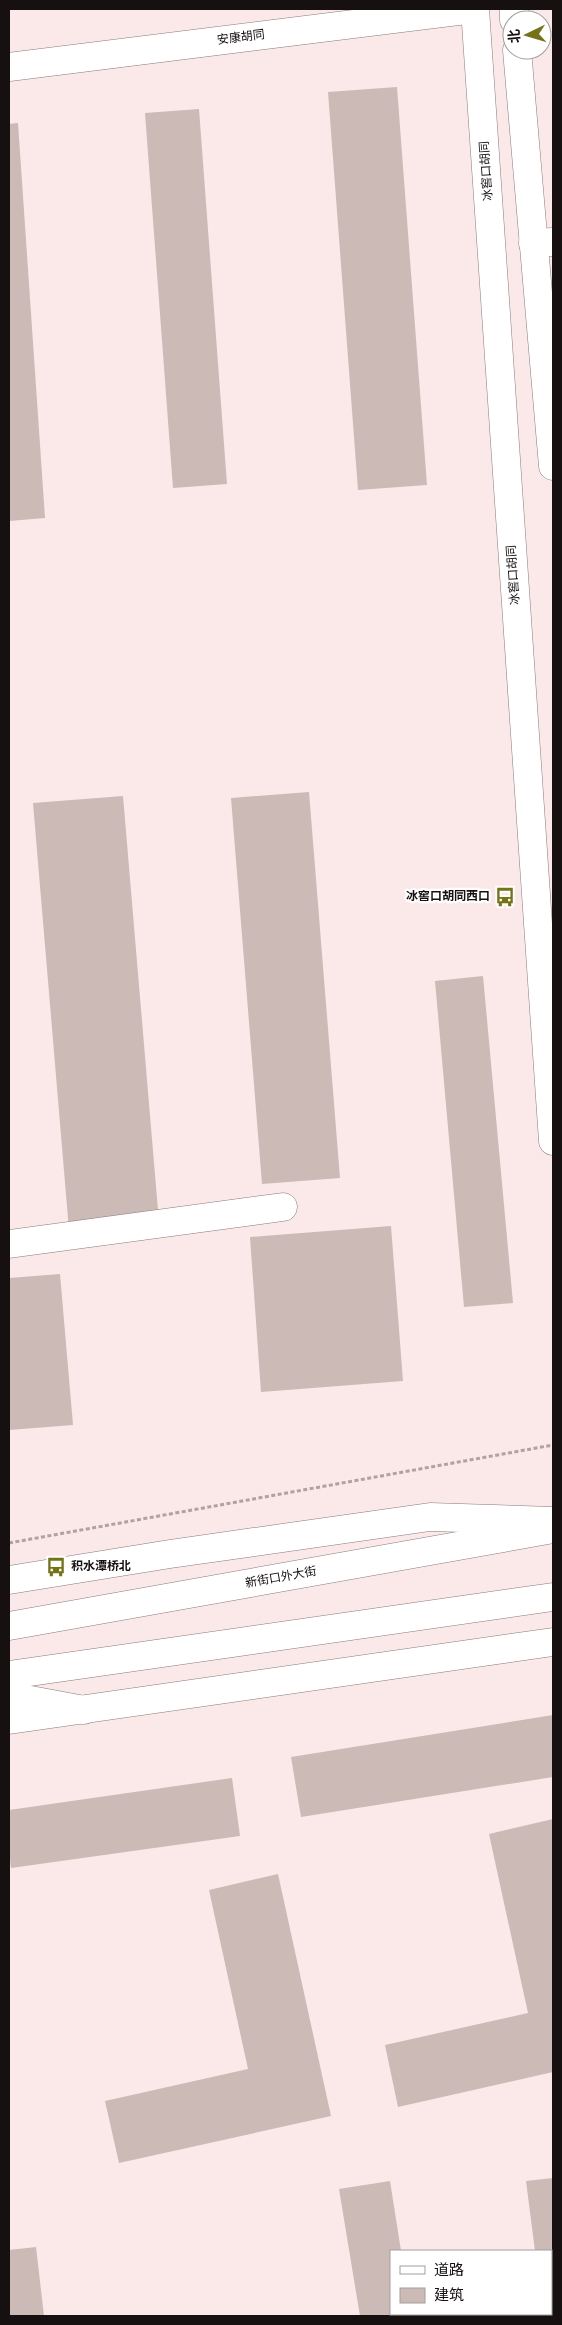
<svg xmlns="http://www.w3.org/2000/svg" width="562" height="2325" font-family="Overpass,'Noto Sans SC',sans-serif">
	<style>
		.building { fill: #cbbab6 }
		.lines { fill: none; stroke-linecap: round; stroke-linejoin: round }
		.street-casing { stroke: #8b7a7b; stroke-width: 29 }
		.secondary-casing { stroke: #8b7a7b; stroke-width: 29 }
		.primary-casing { stroke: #8b7a7b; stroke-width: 29 }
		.path { stroke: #b0a1a2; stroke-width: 3; stroke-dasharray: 4 2.5; stroke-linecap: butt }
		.street { stroke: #fff; stroke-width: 28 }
		.secondary { stroke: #fff; stroke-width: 28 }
		.primary { stroke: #fff; stroke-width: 28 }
		.labels { text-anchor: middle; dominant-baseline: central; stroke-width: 4.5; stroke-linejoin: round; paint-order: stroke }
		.street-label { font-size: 12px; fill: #161010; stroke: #fff }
		.poi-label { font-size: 12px; font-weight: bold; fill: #161010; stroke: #fff; text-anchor: end }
	</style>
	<rect width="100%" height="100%" fill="#fbe8e9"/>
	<g class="building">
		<path d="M397,87L427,485L358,490L328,92Z"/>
		<path d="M199,109L227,484L173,488L145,113Z"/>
		<path d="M18,123L45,518L9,521V124Z"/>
		<path d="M309,792L340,1178L262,1184L231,798Z"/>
		<path d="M123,796L159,1222L69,1230L33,803Z"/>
		<path d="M483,976L513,1303L464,1307L435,981Z"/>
		<path d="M391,1226L403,1381L261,1392L250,1237Z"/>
		<path d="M60,1274L73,1425L9,1430V1278Z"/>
		<path d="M553,1715V1777L301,1817L291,1757Z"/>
		<path d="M232,1778L240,1836L11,1868L9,1851V1810Z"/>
		<path d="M553,1819V2072L398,2107L385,2045L528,2013L489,1834Z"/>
		<path d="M278,1874L331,2116L119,2163L105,2101L248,2069L209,1890Z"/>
		<path d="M553,2178V2316H544V2314H551V2251H535L526,2181Z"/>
		<path d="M390,2181L401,2251H391V2314H411L412,2316H360L339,2189Z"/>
		<path d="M36,2247L44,2316H9V2250Z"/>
	</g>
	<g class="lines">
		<defs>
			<g id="street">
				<path d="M9,67L474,9"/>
				<path d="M533,243L553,242"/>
				<path d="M9,1244L283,1207"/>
			</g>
			<g id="secondary">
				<path d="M475,9L553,1141"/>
				<path d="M514,9V20"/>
				<path d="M517,50L553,466"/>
				<path d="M9,1580L170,1554L430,1517L553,1521"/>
				<path d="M9,1720L553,1642"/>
			</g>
			<g id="primary">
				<path d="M9,1626L553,1529"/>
				<path d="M9,1675L553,1597"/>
				<path d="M9,1696L84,1710"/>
			</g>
		</defs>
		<use href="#street" class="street-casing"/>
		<use href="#secondary" class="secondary-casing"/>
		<use href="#primary" class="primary-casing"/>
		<path class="path" d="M9,1543L553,1445"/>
		<use href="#street" class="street"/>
		<use href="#secondary" class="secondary"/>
		<use href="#primary" class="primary"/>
	</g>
	<defs>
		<symbol id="bus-bare" viewBox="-9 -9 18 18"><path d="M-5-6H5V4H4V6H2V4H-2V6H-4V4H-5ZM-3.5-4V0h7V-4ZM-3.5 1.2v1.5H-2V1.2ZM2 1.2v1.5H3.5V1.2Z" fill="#747318" stroke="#fff" stroke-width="2.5" paint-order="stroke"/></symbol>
	</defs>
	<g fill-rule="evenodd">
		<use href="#bus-bare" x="491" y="883" width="28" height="28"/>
		<use href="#bus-bare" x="42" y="1553" width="28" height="28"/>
	</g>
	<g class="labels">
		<g class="street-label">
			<text transform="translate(241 38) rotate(-7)">安康胡同</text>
			<text transform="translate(487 171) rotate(-94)">冰窖口胡同</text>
			<text transform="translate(514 575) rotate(-94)">冰窖口胡同</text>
			<text transform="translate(281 1578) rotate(-10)">新街口外大街</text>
		</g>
		<g class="poi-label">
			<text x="490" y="897">冰窖口胡同西口</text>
			<text x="71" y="1567" text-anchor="start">积水潭桥北</text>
		</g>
	</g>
	<rect width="562" height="2325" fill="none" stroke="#161010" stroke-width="20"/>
	<rect x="390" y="2250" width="162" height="65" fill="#ffffff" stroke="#a29f9f"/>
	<rect x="400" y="2266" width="25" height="8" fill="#ffffff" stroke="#a29f9f"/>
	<text x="434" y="2275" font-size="15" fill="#161010">道路</text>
	<rect x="400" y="2288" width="25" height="15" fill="#cbbab6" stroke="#a29f9f"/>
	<text x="434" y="2300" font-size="15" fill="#161010">建筑</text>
	<g transform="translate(527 35) rotate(265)"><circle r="24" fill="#ffffff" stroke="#a29f9f"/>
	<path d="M0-4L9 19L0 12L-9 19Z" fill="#747318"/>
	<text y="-8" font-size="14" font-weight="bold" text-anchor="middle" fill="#161010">北</text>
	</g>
</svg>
